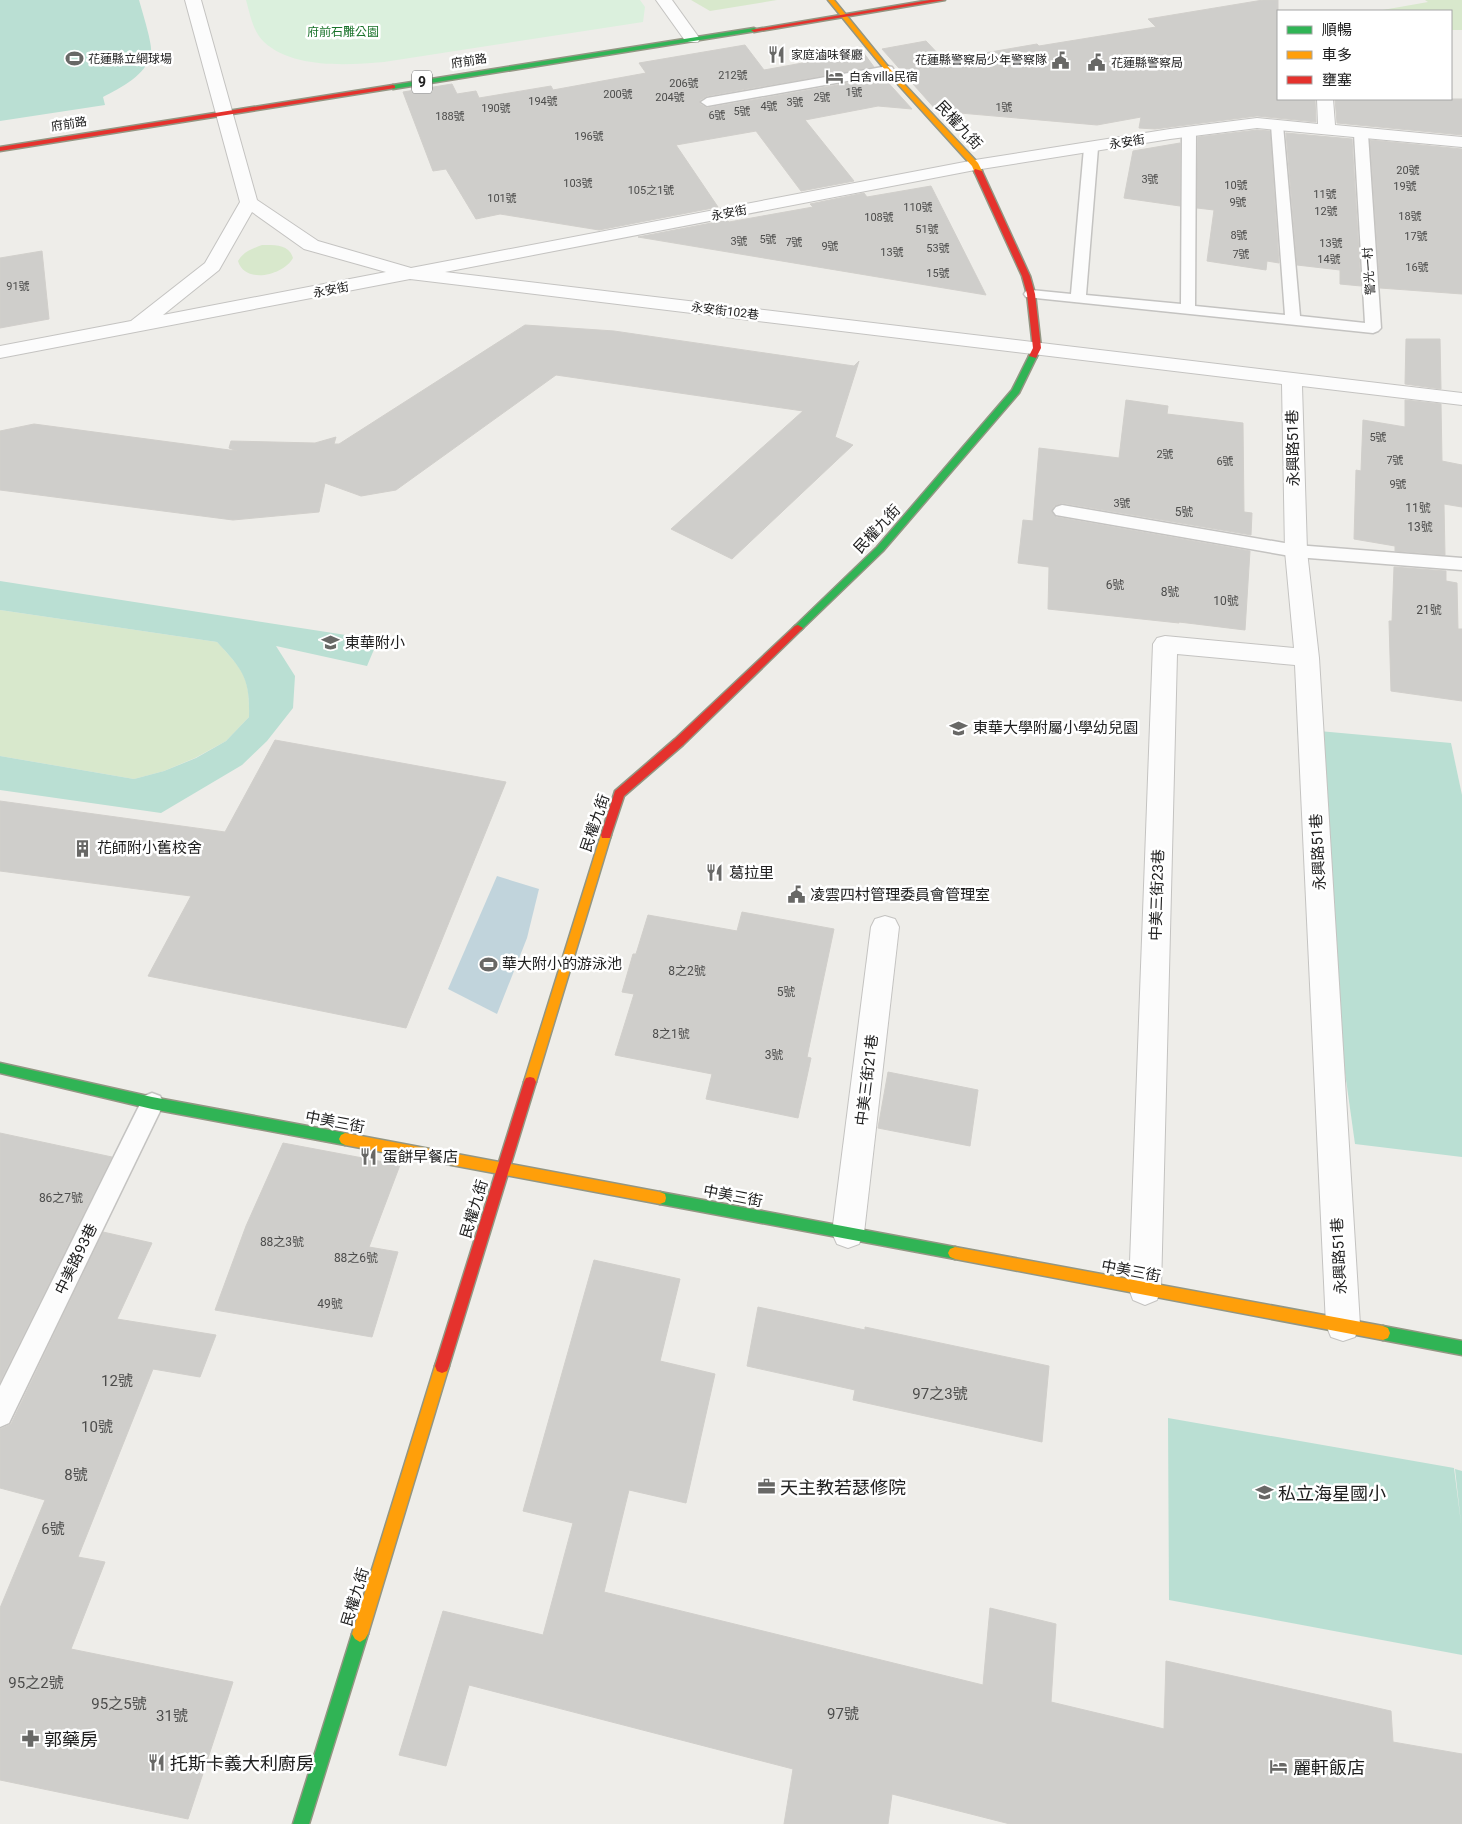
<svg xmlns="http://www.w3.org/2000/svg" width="1462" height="1824" font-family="Roboto,'Noto Sans TC',sans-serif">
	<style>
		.grass { fill: #d8e8cc }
		.park { fill: #dbf0dd }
		.pitch { fill: #badfd3 }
		.water { fill: #c1d4dc }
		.building { fill: #cfcecb; stroke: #d1cfcb }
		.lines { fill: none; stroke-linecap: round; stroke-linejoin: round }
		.lane-casing { stroke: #c4c3c1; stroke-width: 3 }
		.street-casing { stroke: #c4c3c1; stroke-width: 2 }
		.fast-casing { stroke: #939683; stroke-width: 3 }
		.slow-casing { stroke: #939683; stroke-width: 3 }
		.jam-casing { stroke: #939683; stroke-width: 3 }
		.lane { fill: #fcfcfc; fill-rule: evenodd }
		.street { fill: #fcfcfc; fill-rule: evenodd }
		.fast { fill: #30b455; fill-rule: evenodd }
		.slow { fill: #ff9f0a; fill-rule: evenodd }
		.jam { fill: #e5322d; fill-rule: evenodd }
		.labels { text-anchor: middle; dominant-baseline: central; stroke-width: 5; stroke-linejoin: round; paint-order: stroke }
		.far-number-label { font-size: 11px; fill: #4c4c4b }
		.far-park-label { font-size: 12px; fill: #1a732b; stroke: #fff }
		.far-poi-label { font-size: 12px; fill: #202020; stroke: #fff; text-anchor: start }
		.far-street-label { font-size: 12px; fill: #202020; stroke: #fff }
		.number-label { font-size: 12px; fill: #4c4c4b }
		.shield { fill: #fff; stroke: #636363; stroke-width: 1 }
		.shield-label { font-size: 14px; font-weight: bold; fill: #202020 }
		.street-label { font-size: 15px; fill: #202020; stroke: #fff }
		.poi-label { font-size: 15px; fill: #202020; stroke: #fff; text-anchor: start }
		.near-number-label { font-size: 15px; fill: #4c4c4b }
		.near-poi-label { font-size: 18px; fill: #202020; stroke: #fff; text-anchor: start }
	</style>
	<rect width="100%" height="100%" fill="#eeede9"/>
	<g class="grass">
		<path d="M691,0H777L710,11Z"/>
		<path d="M1425,0H1462V30H1451V11H1377L1428,2Z"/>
		<path d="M262,245C275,245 289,244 293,258C284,275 245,285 238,261C244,251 252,249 262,245Z"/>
		<path d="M0,610L217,642C244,671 250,677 249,717L226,741L195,758L164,771L134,779L0,756Z"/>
	</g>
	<path class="park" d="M246,0H640L645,7L643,22L384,62C348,65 293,69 264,42C253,32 250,14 246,0Z"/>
	<g class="pitch">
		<path d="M0,0H139C142,11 153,45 151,53C147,75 120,88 103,97L105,105L0,121Z"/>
		<path d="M0,581L378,640L367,666L276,646L295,676L293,708L267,741L242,765L161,813L0,790V756L134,779L164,771L196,758L226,741L249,717C250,678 243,670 217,642L0,610Z"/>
		<path d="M1297,729L1451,743L1462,795V1157L1355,1144Z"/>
		<path d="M1168,1418L1454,1468L1461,1523L1455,1469L1462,1471V1655L1169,1600Z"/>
	</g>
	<path class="water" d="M497,876L539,889L527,938L497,1014L448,989Z"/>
	<g class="building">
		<path d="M1263,0H1278V99H1315L1316,122L1257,116L1155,129L1139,128L1141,117L1097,125L937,111L882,49L926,41L944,60L1037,44L1039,46L1156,27L1148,19Z"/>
		<path d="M745,45L764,70L863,52L874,67L707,96L700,100V104L707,108L883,77L912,109L878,106L805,120L854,181L801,191L756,131L676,145L718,207L599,230L500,214L476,219L446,169L433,171L403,92L452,84L457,94L476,91L479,98L551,86L553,90L646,73L639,63Z"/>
		<path d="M1335,99H1462V135L1337,123Z"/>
		<path d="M1257,130L1270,131L1279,263L1267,261L1266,270L1207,261L1214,210L1197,208L1198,137Z"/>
		<path d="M1286,133L1352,139L1361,286L1340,284V270L1297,265Z"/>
		<path d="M1370,140L1462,149V294L1380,288Z"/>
		<path d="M1180,143V206L1124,198L1133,151Z"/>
		<path d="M931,186L986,295L638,237L727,220L729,222L813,207L810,204L864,193L867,197Z"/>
		<path d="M42,251L49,319L0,328V258Z"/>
		<path d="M525,325L614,331L854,366L859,361L835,437L853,445L732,559L671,529L803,411L556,375L396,490L361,496L325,483L319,512L233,520L0,490V431L34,424L237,451L229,448L231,441L315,443L336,437L334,444H339Z"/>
		<path d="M1406,339H1440L1441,389L1405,384Z"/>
		<path d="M1126,400L1168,406L1167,414L1243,423L1244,512L1252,513L1251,535L1062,503L1054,506L1052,512L1056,517L1250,551L1245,630L1179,622V623L1048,609L1049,567L1018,563L1023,520L1033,521L1039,448L1119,458Z"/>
		<path d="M1405,400L1441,404L1442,461L1462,465V507L1444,504L1445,555L1395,551V546L1354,539L1356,470L1361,471L1363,420L1405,427Z"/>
		<path d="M1394,567L1446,571V581L1457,583L1458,629H1462V701L1391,691L1389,621H1392Z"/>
		<path d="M275,740L506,782L406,1028L148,976L191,896L0,871V801L225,832Z"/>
		<path d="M742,912L834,929L807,1057L811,1058L798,1118L706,1099L712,1074L615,1055L634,994L622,992L633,954H636L648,915L737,931Z"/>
		<path d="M888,1072L978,1090L970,1146L878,1128Z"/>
		<path d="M0,1133L112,1157L0,1382Z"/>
		<path d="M283,1143L400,1165L369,1247L398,1252L372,1337L215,1310L246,1226Z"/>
		<path d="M103,1232L152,1243L117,1319L216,1335L200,1377L153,1369L78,1557L105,1562L71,1649L233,1682L188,1819L0,1780V1608L45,1500L0,1488V1429L11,1424Z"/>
		<path d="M594,1260L680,1279L660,1361L715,1374L686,1503L629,1490L604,1592L983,1685L990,1608L1056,1624L1051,1702L1164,1729L1166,1661L1391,1711L1393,1742L1462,1754V1824H1010L892,1794L888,1824H784L793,1769L469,1685L446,1766L399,1755L443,1611L543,1635L573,1523L523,1511Z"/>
		<path d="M758,1307L865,1330V1327L1049,1366L1042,1442L853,1400L855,1390L747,1366Z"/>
	</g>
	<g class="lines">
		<defs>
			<g id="lane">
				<path d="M888,66L892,67L894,70L892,73L707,106L701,102L707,98Z"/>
				<path d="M1277,121L1283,125L1300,316L1365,323L1354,134L1361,130L1368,134L1381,328L1378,331L1373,333L1026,297L1024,294L1026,291L1031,290L1071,294L1084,148L1091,144L1098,148L1086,295L1181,304L1182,132L1189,128L1196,132L1195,306L1285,315L1271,125Z"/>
				<path d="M1062,505L1296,545L1462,558V570L1296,557L1056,515L1053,511L1056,507Z"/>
				<path d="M152,1093L160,1096L164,1103L9,1423L0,1427V1386L144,1096Z"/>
			</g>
			<g id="street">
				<path d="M185,0H201L257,200L318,241L411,268L975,160L1170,129L1257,118L1318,124L1317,99H1333L1335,125L1462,137V147L1257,128L1170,139L975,170L445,272L1462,393V405L1302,386L1307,551L1319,658L1360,1325L1355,1337L1343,1341L1331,1337L1326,1325L1295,665L1177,654L1161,1289L1157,1300L1145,1305L1133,1300L1129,1289L1153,644L1157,638L1165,636L1294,648L1285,551L1282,384L410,279L0,358V346L131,321L205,263L240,202ZM252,212L304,249L386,272L163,315L219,270Z"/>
				<path d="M656,0H672L700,39L698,42H686Z"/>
				<path d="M885,916L895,919L899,927L864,1233L859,1244L848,1248L837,1244L832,1233L871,927L875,919Z"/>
			</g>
			<g id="fast">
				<path d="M754,28L756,29V31L393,89L390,87L393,85Z"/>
				<path d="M1030,354L1037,356L1019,393L883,551L801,630H795L793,628L795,626L877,547L1012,390Z"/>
				<path d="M0,1063L152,1097L345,1133L349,1135L351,1139L349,1143L345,1145L152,1109L0,1073Z"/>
				<path d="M660,1192L955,1247L960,1249L962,1253L960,1257L955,1259L660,1204L655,1202L654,1198L655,1194Z"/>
				<path d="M1383,1326L1462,1341V1355L1383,1340L1378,1338L1376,1333L1378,1328Z"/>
				<path d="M360,1626L365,1629L368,1634L309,1824H293L352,1634L355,1629Z"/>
			</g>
			<g id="slow">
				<path d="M828,0H834L890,69L978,163L982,171L981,173H975L972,166L886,71Z"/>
				<path d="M606,831L611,835L536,1082L534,1086L530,1087L526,1086L524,1082L601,835Z"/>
				<path d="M345,1133L660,1192L665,1194L666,1198L665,1202L660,1204L345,1145L341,1143L339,1139L341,1135Z"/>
				<path d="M955,1247L1383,1326L1388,1328L1390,1333L1388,1338L1383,1340L955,1259L950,1257L948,1253L950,1249Z"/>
				<path d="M442,1359L447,1361L449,1366L368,1634L365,1639L360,1642L355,1639L352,1634L435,1366L437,1361Z"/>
			</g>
			<g id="jam">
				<path d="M930,0H945L754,32L751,30Z"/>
				<path d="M393,85L395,86V88L0,151V147Z"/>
				<path d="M975,169L982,171L1030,276L1035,294L1041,348L1036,358L1029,356L1033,348L1027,294L1022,276L974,171Z"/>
				<path d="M798,625L803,628L801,630L683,745L624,796L610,838H602L601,835L615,791L675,739L795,626Z"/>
				<path d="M530,1077L534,1078L536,1082L449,1366L447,1371L442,1373L437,1371L435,1366L524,1082L526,1078Z"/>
			</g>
		</defs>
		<use href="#lane" class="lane-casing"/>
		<use href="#street" class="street-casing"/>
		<use href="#fast" class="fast-casing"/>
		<use href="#slow" class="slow-casing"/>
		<use href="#jam" class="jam-casing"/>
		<use href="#lane" class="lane"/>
		<use href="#street" class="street"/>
		<use href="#fast" class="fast"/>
		<use href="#slow" class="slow"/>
		<use href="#jam" class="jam"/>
	</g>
	<defs>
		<symbol id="restaurant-bare" viewBox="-9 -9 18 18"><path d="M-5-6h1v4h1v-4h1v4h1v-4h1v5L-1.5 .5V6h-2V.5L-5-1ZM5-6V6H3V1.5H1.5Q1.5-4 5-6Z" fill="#686866" stroke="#fff" stroke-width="2.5" paint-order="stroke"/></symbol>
		<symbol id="stadium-bare" viewBox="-9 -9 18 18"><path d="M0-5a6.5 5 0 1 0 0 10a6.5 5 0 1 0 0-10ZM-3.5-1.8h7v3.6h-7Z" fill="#686866" stroke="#fff" stroke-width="2.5" paint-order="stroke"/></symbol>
		<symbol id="civic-bare" viewBox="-9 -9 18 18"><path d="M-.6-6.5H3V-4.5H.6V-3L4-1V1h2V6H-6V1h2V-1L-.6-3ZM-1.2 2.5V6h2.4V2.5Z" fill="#686866" stroke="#fff" stroke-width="2.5" paint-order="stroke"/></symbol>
		<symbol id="hotel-bare" viewBox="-9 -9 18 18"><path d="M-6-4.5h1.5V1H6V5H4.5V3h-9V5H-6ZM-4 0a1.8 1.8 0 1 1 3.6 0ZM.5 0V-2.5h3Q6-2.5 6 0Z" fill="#686866" stroke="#fff" stroke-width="2.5" paint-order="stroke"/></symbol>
		<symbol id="school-bare" viewBox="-9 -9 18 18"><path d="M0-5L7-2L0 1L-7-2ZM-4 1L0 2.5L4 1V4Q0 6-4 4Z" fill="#686866" stroke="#fff" stroke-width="2.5" paint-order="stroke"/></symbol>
		<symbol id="building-bare" viewBox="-9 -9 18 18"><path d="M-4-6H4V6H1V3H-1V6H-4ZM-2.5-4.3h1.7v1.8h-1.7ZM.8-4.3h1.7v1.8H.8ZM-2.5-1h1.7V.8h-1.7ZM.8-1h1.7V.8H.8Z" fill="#686866" stroke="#fff" stroke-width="2.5" paint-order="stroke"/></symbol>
		<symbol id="office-bare" viewBox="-9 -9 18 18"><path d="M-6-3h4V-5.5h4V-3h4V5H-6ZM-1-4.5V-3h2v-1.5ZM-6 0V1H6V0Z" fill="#686866" stroke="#fff" stroke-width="2.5" paint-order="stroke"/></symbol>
		<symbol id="pharmacy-bare" viewBox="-9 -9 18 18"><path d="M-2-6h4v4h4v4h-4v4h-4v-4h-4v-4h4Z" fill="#686866" stroke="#fff" stroke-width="2.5" paint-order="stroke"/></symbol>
	</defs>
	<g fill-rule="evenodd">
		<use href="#restaurant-bare" x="764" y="42" width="25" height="25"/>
		<use href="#stadium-bare" x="62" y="46" width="25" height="25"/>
		<use href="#civic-bare" x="1048" y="48" width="25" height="25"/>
		<use href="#civic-bare" x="1084" y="50" width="25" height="25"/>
		<use href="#hotel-bare" x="822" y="64" width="25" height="25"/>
		<use href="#school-bare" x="318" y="630" width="25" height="25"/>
		<use href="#school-bare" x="946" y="716" width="25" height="25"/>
		<use href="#building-bare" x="70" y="836" width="25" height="25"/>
		<use href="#restaurant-bare" x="702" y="860" width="25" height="25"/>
		<use href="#civic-bare" x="784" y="882" width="25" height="25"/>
		<use href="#stadium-bare" x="476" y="952" width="25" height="25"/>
		<use href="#restaurant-bare" x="356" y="1144" width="25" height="25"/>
		<use href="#office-bare" x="754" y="1474" width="25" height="25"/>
		<use href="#school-bare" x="1252" y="1480" width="25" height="25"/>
		<use href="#pharmacy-bare" x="18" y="1726" width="25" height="25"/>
		<use href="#restaurant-bare" x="144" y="1750" width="25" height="25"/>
		<use href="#hotel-bare" x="1266" y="1754" width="25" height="25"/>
	</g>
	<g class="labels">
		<g class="far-number-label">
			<text x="733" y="75">212號</text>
			<text x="684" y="83">206號</text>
			<text x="854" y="92">1號</text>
			<text x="618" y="94">200號</text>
			<text x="670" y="97">204號</text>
			<text x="822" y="97">2號</text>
			<text x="543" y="101">194號</text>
			<text x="795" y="102">3號</text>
			<text x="769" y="106">4號</text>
			<text x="1004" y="107">1號</text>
			<text x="496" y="108">190號</text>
			<text x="742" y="111">5號</text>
			<text x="717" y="115">6號</text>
			<text x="450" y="116">188號</text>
			<text x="589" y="136">196號</text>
			<text x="1408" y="170">20號</text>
			<text x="1150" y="179">3號</text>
			<text x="578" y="183">103號</text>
			<text x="1236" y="185">10號</text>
			<text x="1405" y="186">19號</text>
			<text x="651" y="190">105之1號</text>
			<text x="1325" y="194">11號</text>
			<text x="502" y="198">101號</text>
			<text x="1238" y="202">9號</text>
			<text x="918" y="207">110號</text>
			<text x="1326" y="211">12號</text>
			<text x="1410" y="216">18號</text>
			<text x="879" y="217">108號</text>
			<text x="927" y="229">51號</text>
			<text x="1239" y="235">8號</text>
			<text x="1416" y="236">17號</text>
			<text x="768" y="239">5號</text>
			<text x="739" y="241">3號</text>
			<text x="794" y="242">7號</text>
			<text x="1331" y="243">13號</text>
			<text x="830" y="246">9號</text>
			<text x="938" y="248">53號</text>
			<text x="892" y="252">13號</text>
			<text x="1241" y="254">7號</text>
			<text x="1329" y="259">14號</text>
			<text x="1417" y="267">16號</text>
			<text x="938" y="273">15號</text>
			<text x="18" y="286">91號</text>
			<text x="1378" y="437">5號</text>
			<text x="1165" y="454">2號</text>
			<text x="1395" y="460">7號</text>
			<text x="1225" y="461">6號</text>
			<text x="1398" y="484">9號</text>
			<text x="1122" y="503">3號</text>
		</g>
		<g class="far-park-label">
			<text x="343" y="32">府前石雕公園</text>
		</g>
		<g class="far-poi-label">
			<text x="791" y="55">家庭滷味餐廳</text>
			<text x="88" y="59">花蓮縣立網球場</text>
			<text x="1047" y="60" text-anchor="end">花蓮縣警察局少年警察隊</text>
			<text x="1111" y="63">花蓮縣警察局</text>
			<text x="849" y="77">白舍villa民宿</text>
		</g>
		<g class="far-street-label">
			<text transform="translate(469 61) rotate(-9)">府前路</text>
			<text transform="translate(69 124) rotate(-9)">府前路</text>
			<text transform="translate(1127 142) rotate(-9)">永安街</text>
			<text transform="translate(729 213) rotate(-11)">永安街</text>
			<text transform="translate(1369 271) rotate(-94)">警光一村</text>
			<text transform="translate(331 290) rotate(-11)">永安街</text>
			<text transform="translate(725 311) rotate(7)">永安街102巷</text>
		</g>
		<g class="number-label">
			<text x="1418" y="508">11號</text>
			<text x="1184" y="512">5號</text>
			<text x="1420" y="527">13號</text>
			<text x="1115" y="585">6號</text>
			<text x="1170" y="592">8號</text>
			<text x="1226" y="601">10號</text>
			<text x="1429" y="610">21號</text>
			<text x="687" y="971">8之2號</text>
			<text x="786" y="992">5號</text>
			<text x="671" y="1034">8之1號</text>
			<text x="774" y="1055">3號</text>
			<text x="61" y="1198">86之7號</text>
			<text x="282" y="1242">88之3號</text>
			<text x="356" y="1258">88之6號</text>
			<text x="330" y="1304">49號</text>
		</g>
		<rect class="shield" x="412" y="70.5" width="20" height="23" rx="4"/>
		<g class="shield-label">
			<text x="422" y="82">9</text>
		</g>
		<g class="street-label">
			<text transform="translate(959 125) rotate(47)">民權九街</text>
			<text transform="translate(1293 448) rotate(-91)">永興路51巷</text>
			<text transform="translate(877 529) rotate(-47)">民權九街</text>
			<text transform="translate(595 823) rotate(-71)">民權九街</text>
			<text transform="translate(1318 852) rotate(-93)">永興路51巷</text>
			<text transform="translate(1157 895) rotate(-88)">中美三街23巷</text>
			<text transform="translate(867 1080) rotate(-83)">中美三街21巷</text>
			<text transform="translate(335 1122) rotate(11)">中美三街</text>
			<text transform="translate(733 1196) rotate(11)">中美三街</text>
			<text transform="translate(474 1209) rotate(-73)">民權九街</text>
			<text transform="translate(1339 1256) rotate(-93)">永興路51巷</text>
			<text transform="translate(76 1259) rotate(-64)">中美路93巷</text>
			<text transform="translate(1131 1271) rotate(11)">中美三街</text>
			<text transform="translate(355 1597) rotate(-73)">民權九街</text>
		</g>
		<g class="poi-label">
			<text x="345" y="643">東華附小</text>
			<text x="973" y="728">東華大學附屬小學幼兒園</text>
			<text x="97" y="848">花師附小舊校舍</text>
			<text x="729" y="873">葛拉里</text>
			<text x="810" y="895">凌雲四村管理委員會管理室</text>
			<text x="502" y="964">華大附小的游泳池</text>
			<text x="383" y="1157">蛋餅早餐店</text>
		</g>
		<g class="near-number-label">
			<text x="117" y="1381">12號</text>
			<text x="940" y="1394">97之3號</text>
			<text x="97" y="1427">10號</text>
			<text x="76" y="1475">8號</text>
			<text x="53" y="1529">6號</text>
			<text x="36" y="1683">95之2號</text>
			<text x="119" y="1704">95之5號</text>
			<text x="843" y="1714">97號</text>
			<text x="172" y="1716">31號</text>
		</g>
		<g class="near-poi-label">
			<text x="780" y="1487">天主教若瑟修院</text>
			<text x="1278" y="1493">私立海星國小</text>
			<text x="44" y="1739">郭藥房</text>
			<text x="170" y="1763">托斯卡義大利廚房</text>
			<text x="1293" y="1767">麗軒飯店</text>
		</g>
	</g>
	<rect x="1277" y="10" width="175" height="90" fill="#ffffff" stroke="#a6a6a6"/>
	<rect x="1287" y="26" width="25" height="8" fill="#30b455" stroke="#a6a6a6"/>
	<text x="1322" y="35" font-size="15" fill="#202020">順暢</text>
	<rect x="1287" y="51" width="25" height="8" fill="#ff9f0a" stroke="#a6a6a6"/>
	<text x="1322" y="60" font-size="15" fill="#202020">車多</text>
	<rect x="1287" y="76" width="25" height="8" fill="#e5322d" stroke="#a6a6a6"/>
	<text x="1322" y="85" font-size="15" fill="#202020">壅塞</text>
</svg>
